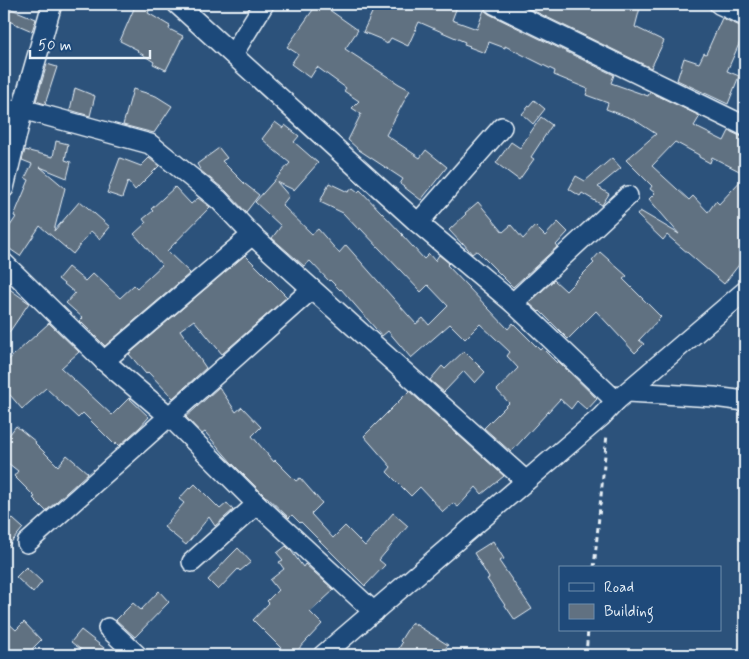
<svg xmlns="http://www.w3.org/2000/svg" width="749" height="659" font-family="Mynerve,sans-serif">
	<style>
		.building { fill: #617181; stroke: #e8f1f8 }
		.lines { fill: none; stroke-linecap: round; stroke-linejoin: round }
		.minor-casing { stroke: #e8f1f8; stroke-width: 22 }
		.path { stroke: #e8f1f8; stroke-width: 3; stroke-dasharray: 5 4; stroke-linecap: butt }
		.minor { stroke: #1f4a7a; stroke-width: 19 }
	</style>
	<rect width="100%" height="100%" fill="#2c527b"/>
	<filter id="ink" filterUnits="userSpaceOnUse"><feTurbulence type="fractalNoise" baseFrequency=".02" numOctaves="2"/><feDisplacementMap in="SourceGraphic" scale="10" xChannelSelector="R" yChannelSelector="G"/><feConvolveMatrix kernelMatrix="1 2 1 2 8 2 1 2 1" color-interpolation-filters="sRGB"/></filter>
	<g filter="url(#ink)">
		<g class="building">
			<path d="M136,4H152L148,13L170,26L169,29L183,36L166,70L153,64L154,62L137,51L138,50L120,41Z"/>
			<path d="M317,4H321L358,30L345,49L399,84L410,90L386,135L420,158L426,150L447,167L421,200L400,184L403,179L359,150L348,140L361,114L352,108L359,101L344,91L346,88L317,67L310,78L291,64L298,54L287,47Z"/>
			<path d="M376,4H458L452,20L477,29L484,10L489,14L614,75L611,83L648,96L650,92L700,116L694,126L724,141L729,131L740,136L745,137V174L712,157L710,163L699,157V155L675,142L652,166L689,200L693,196L708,212L716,201L719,204L745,176V257L724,284L667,235L663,240L637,215L640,211L679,234L649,199L655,193L650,189L652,186L626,160L656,134L633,119L606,109L608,103L586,95L588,89L554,75L555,71L505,46V48L489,42L485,53L469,47L470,46L464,44L465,42L419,22L408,46L391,38L387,44L380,39L363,32Z"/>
			<path d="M527,4H641L635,27L664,41L651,68L526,7Z"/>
			<path d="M4,6L36,19L32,31L4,19Z"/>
			<path d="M722,18L740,26L745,27V31L727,71L739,76L728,104L677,80L684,58L699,63L704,53L706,54Z"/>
			<path d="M47,64L57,67L45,104L36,101Z"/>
			<path d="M75,88L95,96L90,116L70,110Z"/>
			<path d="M133,89L156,96L172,106L154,133L123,125Z"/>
			<path d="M534,100L545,109L533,124L522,114Z"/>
			<path d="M541,117L552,125L531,157L534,159L519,180L496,163L511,142L520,148Z"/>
			<path d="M275,122L283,128L285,125L299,136L294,142L318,163L294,190L277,182L289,196L282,205L312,234L318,229L339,253L346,245L416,324L423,318L429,325L448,306L428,285L421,292L360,228L359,230L343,213L320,202L329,183L348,192L353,188L358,192L360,190L403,235H402L424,259L429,254L435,261L439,255L449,263L447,265L508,329L513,323L540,350L542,348L557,363L558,361L597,399L587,410L577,401L571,409L560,399L511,452L484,428L509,403L497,390L518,368L507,356L510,352L480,324L465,339L450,324L411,358L388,331L382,336L341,289L340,290L330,280L329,281L310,261L304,266L272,238L281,226L255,202L290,163L269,146V145L262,139Z"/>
			<path d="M56,141L68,144L65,160L71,162L67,178L40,167L65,188L54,231L80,201L110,227L100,239L91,231L73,254L40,226L20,256L4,245V235L16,217L14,216L29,180L25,178L32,164L22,160L25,150L53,157Z"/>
			<path d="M219,148L227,158L222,161L245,184L259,195L246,212L226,191L201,171L197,164Z"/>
			<path d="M120,158L141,166L149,158L159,166L135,190L128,181L122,198L107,193Z"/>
			<path d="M612,158L621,168L598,187L609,194L602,205L582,193L580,196L569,189L576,176L585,181Z"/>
			<path d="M175,187L191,204L198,198L210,207L167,251L190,273L105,346L80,321L83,318L66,303L75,293L58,279L68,267L85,281L93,273L120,298L134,285L137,288L162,265L134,234L146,223L143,219L153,211L151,209Z"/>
			<path d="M478,202L503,232L511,225L523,239L535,226L545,236L558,222L568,232L556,245L557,247L513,287L478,252L476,251L472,254L463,243L462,244L449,230L466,214L465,213Z"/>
			<path d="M600,252L627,276L623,279L661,317L639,340L644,344L635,353L596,311L568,339L540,311L539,312L529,303L554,280L566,291L594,263L592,261Z"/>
			<path d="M245,255L287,297L222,354L194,320L180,330L206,368L173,398L148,372L146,374L129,354Z"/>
			<path d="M4,285L29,303L4,340Z"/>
			<path d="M49,323L79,352L61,368L112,415L129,398L149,417L140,427L119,446L116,443L115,445L83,413L78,418L46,388L22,409L4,388V364Z"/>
			<path d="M464,351L485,372L475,383L464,371L444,392L430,380L442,366L445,369Z"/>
			<path d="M219,387L236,412L242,407L261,427L252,436L274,462L275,460L296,481L300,478L322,503L311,514L333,538L345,526L365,546L393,513L408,526L379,560L385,565L365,586L301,522L300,523L292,515L289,518L267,497H266L231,462L205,432L202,434L186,417Z"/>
			<path d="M409,391L504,476L482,494L476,487L458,507L453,503L443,512L420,487L411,496L387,472L391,467L364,436Z"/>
			<path d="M16,426L36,442L35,443L58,466L67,455L88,473L46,511L33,498L35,497L14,476L18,471L4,460V442Z"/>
			<path d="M195,484L220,509L227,503L233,510L215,526L209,517L186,545L164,527L184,503L179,499L189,488L190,489Z"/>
			<path d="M4,511L23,528L4,551Z"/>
			<path d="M493,541L504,559L499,561L532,609L515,620L487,579L489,578L474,553Z"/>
			<path d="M286,546L292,552L303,567L305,564L334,590L310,612L322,624L293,655H288L253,620L269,603L267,601L278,590L270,580L284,569L279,562L283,560L277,553Z"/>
			<path d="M238,548L251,562L240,571L238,569L218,590L208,580L228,558Z"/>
			<path d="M26,567L42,582L33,593L16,577Z"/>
			<path d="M159,591L169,602L135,637L116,620L133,603L141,610Z"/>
			<path d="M4,619L16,630L24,622L41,640L26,655H13L4,645Z"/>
			<path d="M412,622L448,645L441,655H395L402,643L400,641Z"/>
			<path d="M81,630L113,655H88L71,642Z"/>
		</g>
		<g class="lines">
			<defs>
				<g id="minor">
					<path d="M177,4L418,223L513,303L616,401"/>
					<path d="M494,4L745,126"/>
					<path d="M719,4L745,16"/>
					<path d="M233,54L264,4"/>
					<path d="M4,108L22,113"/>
					<path d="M22,109L150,144L219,200L252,235L526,481"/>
					<path d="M4,188L22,113V109L52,4"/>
					<path d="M418,223L502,127"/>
					<path d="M4,263L104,361L170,417L257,504L374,612"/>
					<path d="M513,303L628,196"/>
					<path d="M104,361L252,235"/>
					<path d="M628,392L714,397L745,401"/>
					<path d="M27,543L312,289"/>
					<path d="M192,562L257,504"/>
					<path d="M108,628L137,655"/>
					<path d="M323,655L601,417L616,401L745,291"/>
				</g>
			</defs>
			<use href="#minor" class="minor-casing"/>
			<g class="path">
				<path d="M594,568L607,434"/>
				<path d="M586,655L588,630"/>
			</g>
			<use href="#minor" class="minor"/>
		</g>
	</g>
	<rect width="749" height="659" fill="none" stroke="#1f4a7a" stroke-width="20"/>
	<rect x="10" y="10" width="729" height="639" fill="none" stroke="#e8f1f8" stroke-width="2" filter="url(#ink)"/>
	<rect x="559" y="566" width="162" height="65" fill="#1f4a7a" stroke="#6f8dac"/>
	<rect x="569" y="583" width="25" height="8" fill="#1f4a7a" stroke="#6f8dac"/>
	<text x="604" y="592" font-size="15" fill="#e8f1f8">Road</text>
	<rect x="569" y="604" width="25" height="15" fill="#617181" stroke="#6f8dac"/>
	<text x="604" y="616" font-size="15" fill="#e8f1f8">Building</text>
	<path d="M30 50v8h120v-8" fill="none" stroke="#e8f1f8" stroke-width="2.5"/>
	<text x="38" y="50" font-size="15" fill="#e8f1f8" stroke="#1f4a7a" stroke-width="4" paint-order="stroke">50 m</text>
</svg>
